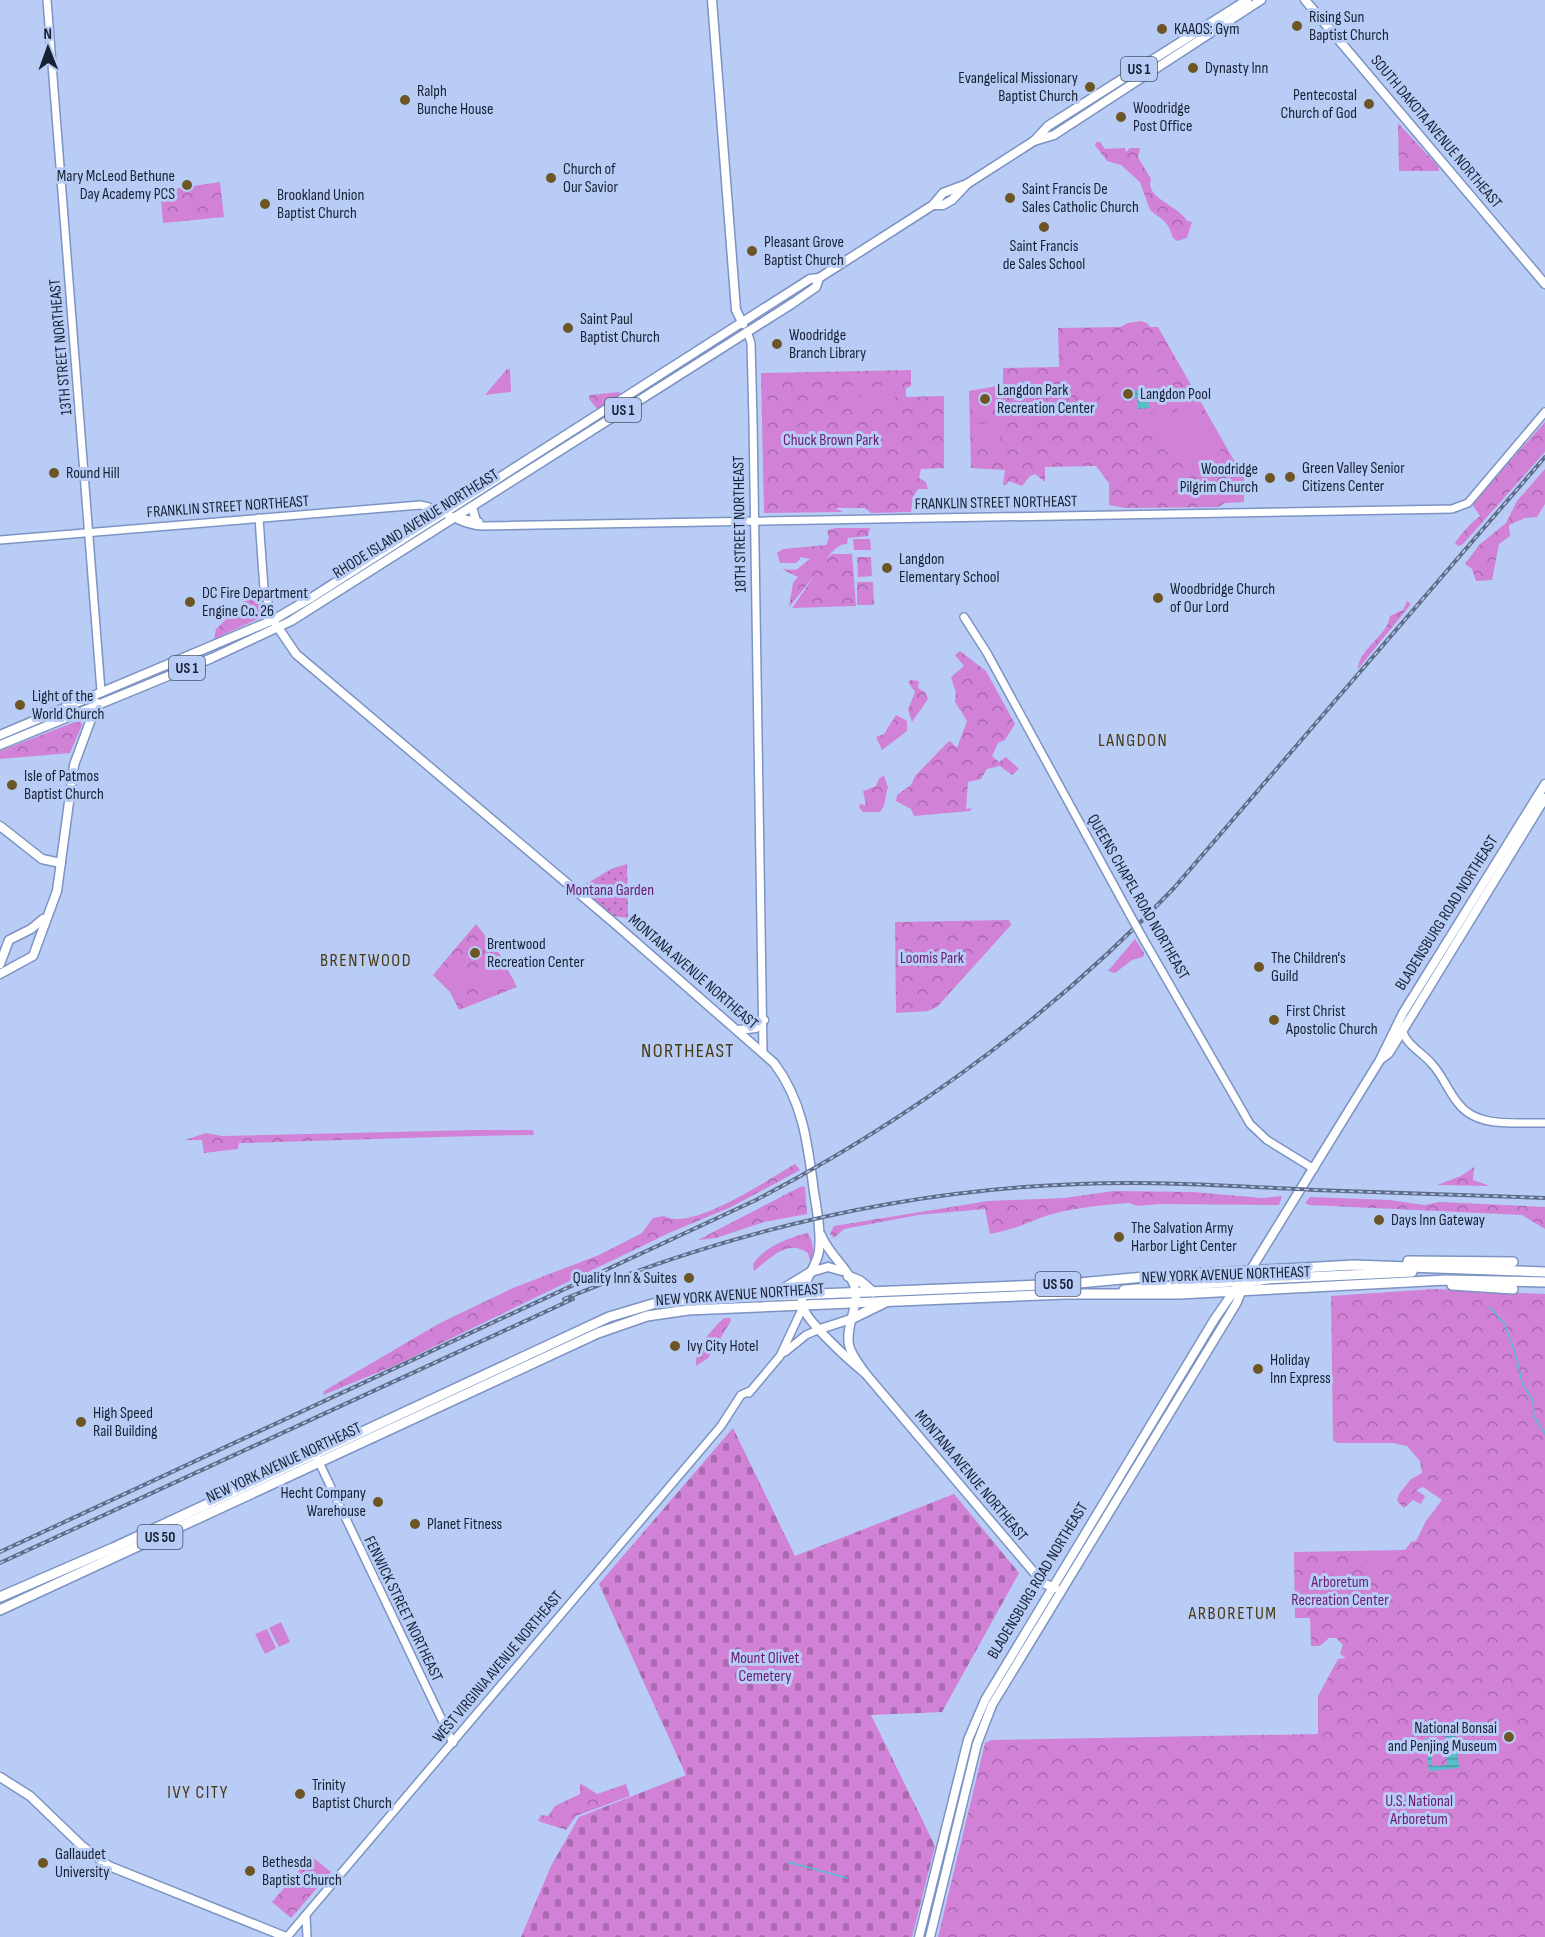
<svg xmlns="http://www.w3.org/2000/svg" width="1545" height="1937" font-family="'Sofia Sans Condensed',sans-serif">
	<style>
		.grass { fill: url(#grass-dots) }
		.forest { fill: url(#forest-crowns) }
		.cemetery { fill: url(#cemetery-stones) }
		.pitch { fill: #d181d6 }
		.water { fill: url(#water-rules) }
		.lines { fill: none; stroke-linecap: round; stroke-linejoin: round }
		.stream { stroke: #56bfca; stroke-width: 1.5 }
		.minor-casing { stroke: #7c93c3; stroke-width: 10 }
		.major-casing { stroke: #7c93c3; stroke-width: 11 }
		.highway-casing { stroke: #7c93c3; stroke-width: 12 }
		.minor { stroke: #fff; stroke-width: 7 }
		.major { stroke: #fff; stroke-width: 8 }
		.highway { stroke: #fff; stroke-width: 9 }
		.rail-casing { stroke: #5f6d89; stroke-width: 4 }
		.rail { stroke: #b8ccf5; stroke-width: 1.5; stroke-dasharray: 4.5; stroke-linecap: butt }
		.minor-bridge-casing { stroke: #7c93c3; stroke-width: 10; stroke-linecap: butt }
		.minor-bridge { stroke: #fff; stroke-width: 7 }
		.poi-dot { fill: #6c5625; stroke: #b8ccf5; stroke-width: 2 }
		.labels { text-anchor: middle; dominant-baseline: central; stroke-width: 6; stroke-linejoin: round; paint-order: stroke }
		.shield { fill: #b8ccf5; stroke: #48546e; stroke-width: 1.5 }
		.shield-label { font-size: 15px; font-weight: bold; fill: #182134 }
		.poi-label { font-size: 16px; fill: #182134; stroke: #b8ccf5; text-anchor: start }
		.street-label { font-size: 16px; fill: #182134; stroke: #b8ccf5 }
		.park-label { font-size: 16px; fill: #6b1b72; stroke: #b8ccf5 }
		.neighbourhood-label { font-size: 18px; letter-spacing: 1.5px; fill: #4a3811; stroke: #b8ccf5 }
		.quarter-label { font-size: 20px; letter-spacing: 1.5px; fill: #4a3811; stroke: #b8ccf5 }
	</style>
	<defs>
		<pattern id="grass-dots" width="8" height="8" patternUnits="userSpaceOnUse" patternTransform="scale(1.5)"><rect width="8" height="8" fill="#d181d6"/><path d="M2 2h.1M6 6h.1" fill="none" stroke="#a969ae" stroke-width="1.8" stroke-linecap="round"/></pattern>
		<pattern id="forest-crowns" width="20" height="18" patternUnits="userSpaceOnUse" patternTransform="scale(1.5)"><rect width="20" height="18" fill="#d181d6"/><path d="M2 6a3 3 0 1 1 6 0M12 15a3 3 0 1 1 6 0" fill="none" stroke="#a969ae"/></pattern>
		<pattern id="cemetery-stones" width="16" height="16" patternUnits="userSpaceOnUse" patternTransform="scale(1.5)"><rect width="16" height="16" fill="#d181d6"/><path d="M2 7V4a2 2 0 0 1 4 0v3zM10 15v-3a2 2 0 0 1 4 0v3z" fill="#a969ae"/></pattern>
		<pattern id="water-rules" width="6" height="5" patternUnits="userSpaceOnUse" patternTransform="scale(1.5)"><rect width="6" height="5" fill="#56bfca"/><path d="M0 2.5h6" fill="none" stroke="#469ba5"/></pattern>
	</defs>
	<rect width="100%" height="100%" fill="#b8ccf5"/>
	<path class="grass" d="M627,864L628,918L613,916L584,890L586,884L611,869Z"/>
	<g class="forest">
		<path d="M1398,123L1438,166L1439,171H1399Z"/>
		<path d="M1096,142H1100L1105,149L1125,148L1126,152L1130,148H1140L1138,157L1151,179C1144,198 1180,206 1187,221L1192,222L1187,238L1177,241L1173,238C1167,219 1164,222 1150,210L1140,182L1121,165L1107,161L1095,145Z"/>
		<path d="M220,182L224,217L163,223L160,191Z"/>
		<path d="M1140,321L1147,323L1150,327H1158L1244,478V502L1225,503L1218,507L1126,508L1109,505V483L1096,466L1045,467V482L1035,474L1030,476L1022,486L1009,481L1006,485H1003L1005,470L971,468L969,391L1003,385V368L1059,367L1058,328L1120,327L1128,323Z"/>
		<path d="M507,369H510L511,392L485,395Z"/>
		<path d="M911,370V386L906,388V397L944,396V468L921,469L919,478L926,482L928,489H918L913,497L911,512L871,513L865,508H835L843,512L764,513L761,373Z"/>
		<path d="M619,392L621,395L598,410L589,399L590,395Z"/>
		<path d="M1545,422V452L1462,545L1458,546L1455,543C1463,531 1471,523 1480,516L1472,504Z"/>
		<path d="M1545,469V504L1537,517L1525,518L1509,525L1510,536L1499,544L1492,580L1476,581L1472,569L1465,564L1479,545L1506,523L1517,501Z"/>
		<path d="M836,528H870L868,536L848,538L847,544C838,544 831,552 827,559L832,554H852L856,606L792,608L815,575L789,607L793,583L798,577L782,569L796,570L810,559L801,557L796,563H780L777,553L783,549L826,545L829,538L827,530Z"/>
		<path d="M857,557H871L872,576L858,577Z"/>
		<path d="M857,582H873L874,605H857Z"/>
		<path d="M255,591L262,614L260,618L214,639L216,629Z"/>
		<path d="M1407,601L1411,604L1358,669C1359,648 1387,637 1390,616L1403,610Z"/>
		<path d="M960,651L986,671L1015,724L1005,740L998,743L992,756L999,762L1006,757L1019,769L1012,775L1000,766L987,769L981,779L968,782L966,809L972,808L970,811L914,816L911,809L896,801L897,795L911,785L915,776L947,743L950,741L957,748L967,721L955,702L956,693L951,677L964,666L955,655Z"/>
		<path d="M911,680L919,681L918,688L925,692L928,699L912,722L908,710L915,692L908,682Z"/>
		<path d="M896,715L907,721V731L882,750L876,737L884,734Z"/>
		<path d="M80,720L82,725L70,753L0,759V751Z"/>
		<path d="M884,775L888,788C884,797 887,804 880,812H863L859,807L860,804L866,805L863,791L876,786L879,779Z"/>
		<path d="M1009,920L1011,925L937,1007L928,1011L896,1013L895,922Z"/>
		<path d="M476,924L499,953L517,987L459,1010L450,992L433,975Z"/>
		<path d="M1135,939L1144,953L1143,957L1132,960L1115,973L1108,971Z"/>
		<path d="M476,1130H533L534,1135C436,1136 338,1141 239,1143L238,1149L204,1153L202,1140H185L206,1133L222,1136Z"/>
		<path d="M795,1164L800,1170L731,1207L669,1233L396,1365L323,1395L324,1391L440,1323L513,1288L599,1255L642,1233L653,1218L664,1216C691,1232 769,1179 795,1164Z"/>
		<path d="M1474,1167L1473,1180L1490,1186L1437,1185L1461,1176Z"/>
		<path d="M802,1186L805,1187L807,1214L764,1222L716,1238L698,1240Z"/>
		<path d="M1114,1191L1192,1192L1262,1198L1282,1196L1279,1205L1161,1204L1137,1206L1130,1203C1102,1205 1068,1208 1043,1217C1025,1224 1009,1231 990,1234L985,1209L918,1215L844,1229L834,1238L830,1234L834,1226L988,1201L1064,1198Z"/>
		<path d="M1310,1197L1389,1200L1424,1205L1440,1202L1545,1207V1229L1522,1215L1309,1205L1305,1203Z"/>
		<path d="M803,1234L808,1233C813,1241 815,1253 810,1261L808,1253C787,1238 770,1259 754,1271L753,1264C765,1247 784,1240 803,1234Z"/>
		<path d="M1435,1289L1545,1294V1937H938L985,1743L991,1740L1318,1734V1696L1338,1659L1346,1658L1340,1654L1343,1645L1336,1638H1329L1320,1646H1311L1310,1618H1295L1294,1552L1405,1550L1411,1542L1416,1541L1426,1521L1442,1500L1423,1487L1416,1490L1425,1496L1421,1504L1413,1500L1404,1508L1397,1501L1399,1494L1411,1479L1422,1473L1420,1461L1407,1446L1393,1443H1337L1333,1440L1331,1296Z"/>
		<path d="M724,1318H730L731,1321L708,1358L696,1366C694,1349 712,1329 724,1318Z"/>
		<path d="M580,1783L597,1794L626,1784L630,1796L576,1816L566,1830L538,1821L541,1815L548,1816L555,1806L580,1794Z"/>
		<path d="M311,1856L331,1872L291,1918L272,1902Z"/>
	</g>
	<path class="cemetery" d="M733,1428L795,1556L954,1494L1019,1573L942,1712L871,1715L935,1846L912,1937H521L551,1866L579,1817L686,1775L599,1584Z"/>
	<g class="pitch">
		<path d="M1154,372L1160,373L1161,381L1154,390L1157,411L1137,415L1127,407L1103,405L1100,396L1104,389L1119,387L1118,381L1140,374L1141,379H1144L1143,374Z"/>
		<path d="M850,386H859L860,406H850Z"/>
		<path d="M861,386H871V406H862Z"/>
		<rect x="874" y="386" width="9" height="20"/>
		<path d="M885,386H895V406H886Z"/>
		<path d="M1021,389L1023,401L1009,404V390Z"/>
		<path d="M1184,405L1192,407L1221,451C1192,471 1163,460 1150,429Z"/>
		<path d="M1000,423V446L973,447V424Z"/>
		<path d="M853,539H870L871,550H854Z"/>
		<path d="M487,959L506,974L508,983L490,992L483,991L470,978Z"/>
		<path d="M454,966L472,982L463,993L445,977Z"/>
		<rect x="1368" y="1555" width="13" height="21"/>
		<path d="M1325,1565L1332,1567L1331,1590L1324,1587Z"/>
		<path d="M1320,1567L1321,1587L1311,1588V1568Z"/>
		<path d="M281,1622L290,1642L279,1647L269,1628Z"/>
		<path d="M267,1629L276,1648L265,1654L255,1634Z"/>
	</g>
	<g class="water">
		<path d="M1147,389L1149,408L1138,409L1137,398L1129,399L1128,391Z"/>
		<path d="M1456,1735L1459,1768L1429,1771L1426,1738H1430L1432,1766L1447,1765L1445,1736Z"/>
	</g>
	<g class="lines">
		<g class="stream">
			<path d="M1489,1307L1505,1324L1517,1359L1522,1383L1533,1401L1534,1416L1545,1434"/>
			<path d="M788,1862L847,1878"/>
		</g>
		<defs>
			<g id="minor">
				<path d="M47,0L101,691"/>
				<path d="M747,331L751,343L753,421L763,1052"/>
				<path d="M455,517L479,522"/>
				<path d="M259,518L264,589L273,620"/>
				<path d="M0,540L420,505C444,508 459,526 484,526L1452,509L1468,503L1545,412"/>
				<path d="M964,617L987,653L1130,915"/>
				<path d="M1144,940L1250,1124L1267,1140L1314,1169"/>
				<path d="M1402,1030C1407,1046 1422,1052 1432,1064C1443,1076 1448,1091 1458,1103C1477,1129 1517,1122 1545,1123"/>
				<path d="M785,1352L806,1335L820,1329"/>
				<path d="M749,1393L780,1356L803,1307"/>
				<path d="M317,1458L453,1743"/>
				<path d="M306,1916L307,1937"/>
				<path d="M287,1937L721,1426L741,1395L750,1391"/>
			</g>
			<g id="major">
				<path d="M712,0L736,310L743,324"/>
				<path d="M1305,0L1545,284"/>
				<path d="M1034,141L1054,135L1261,0"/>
				<path d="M933,205H943L952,200L967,184L1034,141L1048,126L1247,0"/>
				<path d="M472,507L476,521"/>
				<path d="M273,620L296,654L614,923L774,1063C803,1101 808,1145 814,1192C817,1211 821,1231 819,1251C816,1271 797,1285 803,1307C807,1322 851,1362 865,1373"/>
				<path d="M0,735L273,620L311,598L788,293L810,279L819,278L933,205L943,193L967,184"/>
				<path d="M0,745L212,658L291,621L793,303L816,287L819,278"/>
				<path d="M0,826L42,859L61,863"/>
				<path d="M0,964L9,940L31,929L43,919"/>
				<path d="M0,974L33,956L57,891L74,765L97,703"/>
				<path d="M738,1030L756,1028L764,1020"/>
				<path d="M1381,1059L1389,1053L1545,798"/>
				<path d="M821,1235C829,1255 848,1268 854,1285C861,1305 845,1324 849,1345C851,1355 859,1364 865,1373L1043,1583L1055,1588"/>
				<path d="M811,1272L828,1267L842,1271"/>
				<path d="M820,1329L851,1319"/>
				<path d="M0,1777L30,1796L82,1846L109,1866L286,1937"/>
				<path d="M919,1937L968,1740L985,1700L1214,1320L1236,1288"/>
				<path d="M930,1937L977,1744L992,1705L1236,1304L1250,1271L1380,1060L1403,1013L1545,784"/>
			</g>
			<g id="highway">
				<path d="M1408,1261L1513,1262"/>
				<path d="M848,1276L860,1281L873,1292"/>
				<path d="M1452,1285L1513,1289"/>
				<path d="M1124,1290L1242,1281"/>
				<path d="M1234,1291L1249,1282L1267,1279L1412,1272"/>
				<path d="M775,1294L811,1272"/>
				<path d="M851,1319L884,1303"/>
				<path d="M0,1597L113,1548L609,1317L656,1303L695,1299L1068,1284L1155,1276L1354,1265L1545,1272"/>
				<path d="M0,1610L598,1333L647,1316L688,1310L1066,1294H1179L1446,1280L1545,1282"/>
			</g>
		</defs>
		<use href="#minor" class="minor-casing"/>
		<use href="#major" class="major-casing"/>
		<use href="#highway" class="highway-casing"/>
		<use href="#minor" class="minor"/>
		<use href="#major" class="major"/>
		<use href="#highway" class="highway"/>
		<defs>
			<g id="rail">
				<path d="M564,1299C728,1232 901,1190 1079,1184C1158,1181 1236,1186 1315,1190C1391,1193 1468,1195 1545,1198"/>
				<path d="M0,1552L756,1200C913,1118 1052,1016 1174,888L1545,457"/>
				<path d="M0,1563L573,1299"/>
			</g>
		</defs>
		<use href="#rail" class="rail-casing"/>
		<use href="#rail" class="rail"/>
		<defs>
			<path id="minor-bridge" d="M1130,915L1144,940"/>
		</defs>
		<use href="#minor-bridge" class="minor-bridge-casing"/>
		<use href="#minor-bridge" class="minor-bridge"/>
	</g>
	<g class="poi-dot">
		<circle cx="1297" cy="26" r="6"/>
		<circle cx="1162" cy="29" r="6"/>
		<circle cx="1193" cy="68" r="6"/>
		<circle cx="1090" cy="87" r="6"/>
		<circle cx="405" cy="100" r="6"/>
		<circle cx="1369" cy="104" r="6"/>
		<circle cx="1121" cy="117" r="6"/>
		<circle cx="551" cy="178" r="6"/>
		<circle cx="187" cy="185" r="6"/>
		<circle cx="1010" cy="198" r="6"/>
		<circle cx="265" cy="204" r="6"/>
		<circle cx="1044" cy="227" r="6"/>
		<circle cx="752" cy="251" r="6"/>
		<circle cx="568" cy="328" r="6"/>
		<circle cx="777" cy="344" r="6"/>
		<circle cx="1128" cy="394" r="6"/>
		<circle cx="985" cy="399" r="6"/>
		<circle cx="54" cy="473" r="6"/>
		<circle cx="1290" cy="477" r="6"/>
		<circle cx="1270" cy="478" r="6"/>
		<circle cx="887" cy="568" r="6"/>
		<circle cx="1158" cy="598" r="6"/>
		<circle cx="190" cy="602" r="6"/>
		<circle cx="20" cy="705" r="6"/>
		<circle cx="12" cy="785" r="6"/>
		<circle cx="475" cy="953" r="6"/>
		<circle cx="1259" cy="967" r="6"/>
		<circle cx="1274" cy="1020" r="6"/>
		<circle cx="1379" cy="1220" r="6"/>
		<circle cx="1119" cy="1237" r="6"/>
		<circle cx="689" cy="1278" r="6"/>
		<circle cx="675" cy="1346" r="6"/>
		<circle cx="1258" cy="1369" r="6"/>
		<circle cx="81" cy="1422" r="6"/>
		<circle cx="378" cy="1502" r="6"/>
		<circle cx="415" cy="1524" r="6"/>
		<circle cx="1509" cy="1737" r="6"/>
		<circle cx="300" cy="1794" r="6"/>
		<circle cx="43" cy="1863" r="6"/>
		<circle cx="250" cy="1871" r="6"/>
	</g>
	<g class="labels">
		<g class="shield">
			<rect x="1121" y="57" width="36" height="24" rx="4.5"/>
			<rect x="605" y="398" width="36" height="24" rx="4.5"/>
			<rect x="169" y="656" width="36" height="24" rx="4.5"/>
			<rect x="1035.5" y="1272" width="45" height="24" rx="4.5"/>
			<rect x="137.5" y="1525" width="45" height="24" rx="4.5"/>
		</g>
		<g class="shield-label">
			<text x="1139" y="69">US 1</text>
			<text x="623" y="410">US 1</text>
			<text x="187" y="668">US 1</text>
			<text x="1058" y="1284">US 50</text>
			<text x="160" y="1537">US 50</text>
		</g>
		<g class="poi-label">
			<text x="1309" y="17">Rising Sun<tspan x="1309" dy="18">Baptist Church</tspan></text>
			<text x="1174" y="29">KAAOS: Gym</text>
			<text x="1205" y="68">Dynasty Inn</text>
			<text x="1078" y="78" text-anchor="end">Evangelical Missionary<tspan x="1078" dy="18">Baptist Church</tspan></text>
			<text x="417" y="91">Ralph<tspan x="417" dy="18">Bunche House</tspan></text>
			<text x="1357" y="95" text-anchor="end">Pentecostal<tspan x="1357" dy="18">Church of God</tspan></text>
			<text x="1133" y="108">Woodridge<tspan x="1133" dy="18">Post Office</tspan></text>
			<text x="563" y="169">Church of<tspan x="563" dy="18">Our Savior</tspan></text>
			<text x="175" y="176" text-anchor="end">Mary McLeod Bethune<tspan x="175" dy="18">Day Academy PCS</tspan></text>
			<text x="1022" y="189">Saint Francis De<tspan x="1022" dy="18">Sales Catholic Church</tspan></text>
			<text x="277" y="195">Brookland Union<tspan x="277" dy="18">Baptist Church</tspan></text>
			<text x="764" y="242">Pleasant Grove<tspan x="764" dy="18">Baptist Church</tspan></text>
			<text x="1044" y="246" text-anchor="middle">Saint Francis<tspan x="1044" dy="18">de Sales School</tspan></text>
			<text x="580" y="319">Saint Paul<tspan x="580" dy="18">Baptist Church</tspan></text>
			<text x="789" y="335">Woodridge<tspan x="789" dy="18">Branch Library</tspan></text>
			<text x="997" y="390">Langdon Park<tspan x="997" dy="18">Recreation Center</tspan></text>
			<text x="1140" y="394">Langdon Pool</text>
			<text x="1302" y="468">Green Valley Senior<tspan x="1302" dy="18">Citizens Center</tspan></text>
			<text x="1258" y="469" text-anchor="end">Woodridge<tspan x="1258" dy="18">Pilgrim Church</tspan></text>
			<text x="66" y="473">Round Hill</text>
			<text x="899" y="559">Langdon<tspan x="899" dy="18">Elementary School</tspan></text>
			<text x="1170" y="589">Woodbridge Church<tspan x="1170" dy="18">of Our Lord</tspan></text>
			<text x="202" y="593">DC Fire Department<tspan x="202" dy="18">Engine Co. 26</tspan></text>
			<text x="32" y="696">Light of the<tspan x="32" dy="18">World Church</tspan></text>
			<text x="24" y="776">Isle of Patmos<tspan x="24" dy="18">Baptist Church</tspan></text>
			<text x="487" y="944">Brentwood<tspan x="487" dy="18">Recreation Center</tspan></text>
			<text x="1271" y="958">The Children's<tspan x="1271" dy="18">Guild</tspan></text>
			<text x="1286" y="1011">First Christ<tspan x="1286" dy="18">Apostolic Church</tspan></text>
			<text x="1391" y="1220">Days Inn Gateway</text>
			<text x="1131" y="1228">The Salvation Army<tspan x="1131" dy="18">Harbor Light Center</tspan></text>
			<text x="677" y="1278" text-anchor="end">Quality Inn &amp; Suites</text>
			<text x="687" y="1346">Ivy City Hotel</text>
			<text x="1270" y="1360">Holiday<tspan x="1270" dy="18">Inn Express</tspan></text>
			<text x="93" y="1413">High Speed<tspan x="93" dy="18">Rail Building</tspan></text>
			<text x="366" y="1493" text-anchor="end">Hecht Company<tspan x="366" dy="18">Warehouse</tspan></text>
			<text x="427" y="1524">Planet Fitness</text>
			<text x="1497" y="1728" text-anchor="end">National Bonsai<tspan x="1497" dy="18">and Penjing Museum</tspan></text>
			<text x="312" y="1785">Trinity<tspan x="312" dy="18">Baptist Church</tspan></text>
			<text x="55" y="1854">Gallaudet<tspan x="55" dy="18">University</tspan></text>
			<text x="262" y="1862">Bethesda<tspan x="262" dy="18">Baptist Church</tspan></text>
		</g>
		<g class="street-label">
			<text transform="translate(1436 132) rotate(50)">SOUTH DAKOTA AVENUE NORTHEAST</text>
			<text transform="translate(61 347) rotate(-95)">13TH STREET NORTHEAST</text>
			<text transform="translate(996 503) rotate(-1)">FRANKLIN STREET NORTHEAST</text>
			<text transform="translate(228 507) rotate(-4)">FRANKLIN STREET NORTHEAST</text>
			<text transform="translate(416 524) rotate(-32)">RHODE ISLAND AVENUE NORTHEAST</text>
			<text transform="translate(740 524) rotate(-91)">18TH STREET NORTHEAST</text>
			<text transform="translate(1138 897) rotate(60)">QUEENS CHAPEL ROAD NORTHEAST</text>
			<text transform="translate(1447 913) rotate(-58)">BLADENSBURG ROAD NORTHEAST</text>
			<text transform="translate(693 972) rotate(41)">MONTANA AVENUE NORTHEAST</text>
			<text transform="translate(1226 1275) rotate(-2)">NEW YORK AVENUE NORTHEAST</text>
			<text transform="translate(740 1295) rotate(-4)">NEW YORK AVENUE NORTHEAST</text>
			<text transform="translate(284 1463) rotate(-25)">NEW YORK AVENUE NORTHEAST</text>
			<text transform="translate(971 1476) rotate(50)">MONTANA AVENUE NORTHEAST</text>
			<text transform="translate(1038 1581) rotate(-59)">BLADENSBURG ROAD NORTHEAST</text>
			<text transform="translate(403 1609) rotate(64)">FENWICK STREET NORTHEAST</text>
			<text transform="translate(498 1667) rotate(-50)">WEST VIRGINIA AVENUE NORTHEAST</text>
		</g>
		<g class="park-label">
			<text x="831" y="440">Chuck Brown Park</text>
			<text x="610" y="890">Montana Garden</text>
			<text x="932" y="958">Loomis Park</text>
			<text x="1340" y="1582">Arboretum<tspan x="1340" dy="18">Recreation Center</tspan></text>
			<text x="765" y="1658">Mount Olivet<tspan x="765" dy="18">Cemetery</tspan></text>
			<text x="1419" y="1801">U.S. National<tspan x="1419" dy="18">Arboretum</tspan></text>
		</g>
		<g class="neighbourhood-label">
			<text x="1133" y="740">LANGDON</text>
			<text x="366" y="960">BRENTWOOD</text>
			<text x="1233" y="1613">ARBORETUM</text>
			<text x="198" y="1792">IVY CITY</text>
		</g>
		<g class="quarter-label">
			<text x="688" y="1051">NORTHEAST</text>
		</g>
	</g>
	<g transform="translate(48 48) rotate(359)" stroke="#b8ccf5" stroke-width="4.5" paint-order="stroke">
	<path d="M0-4.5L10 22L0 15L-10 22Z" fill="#182134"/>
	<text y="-9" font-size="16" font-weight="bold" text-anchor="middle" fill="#182134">N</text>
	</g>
</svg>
